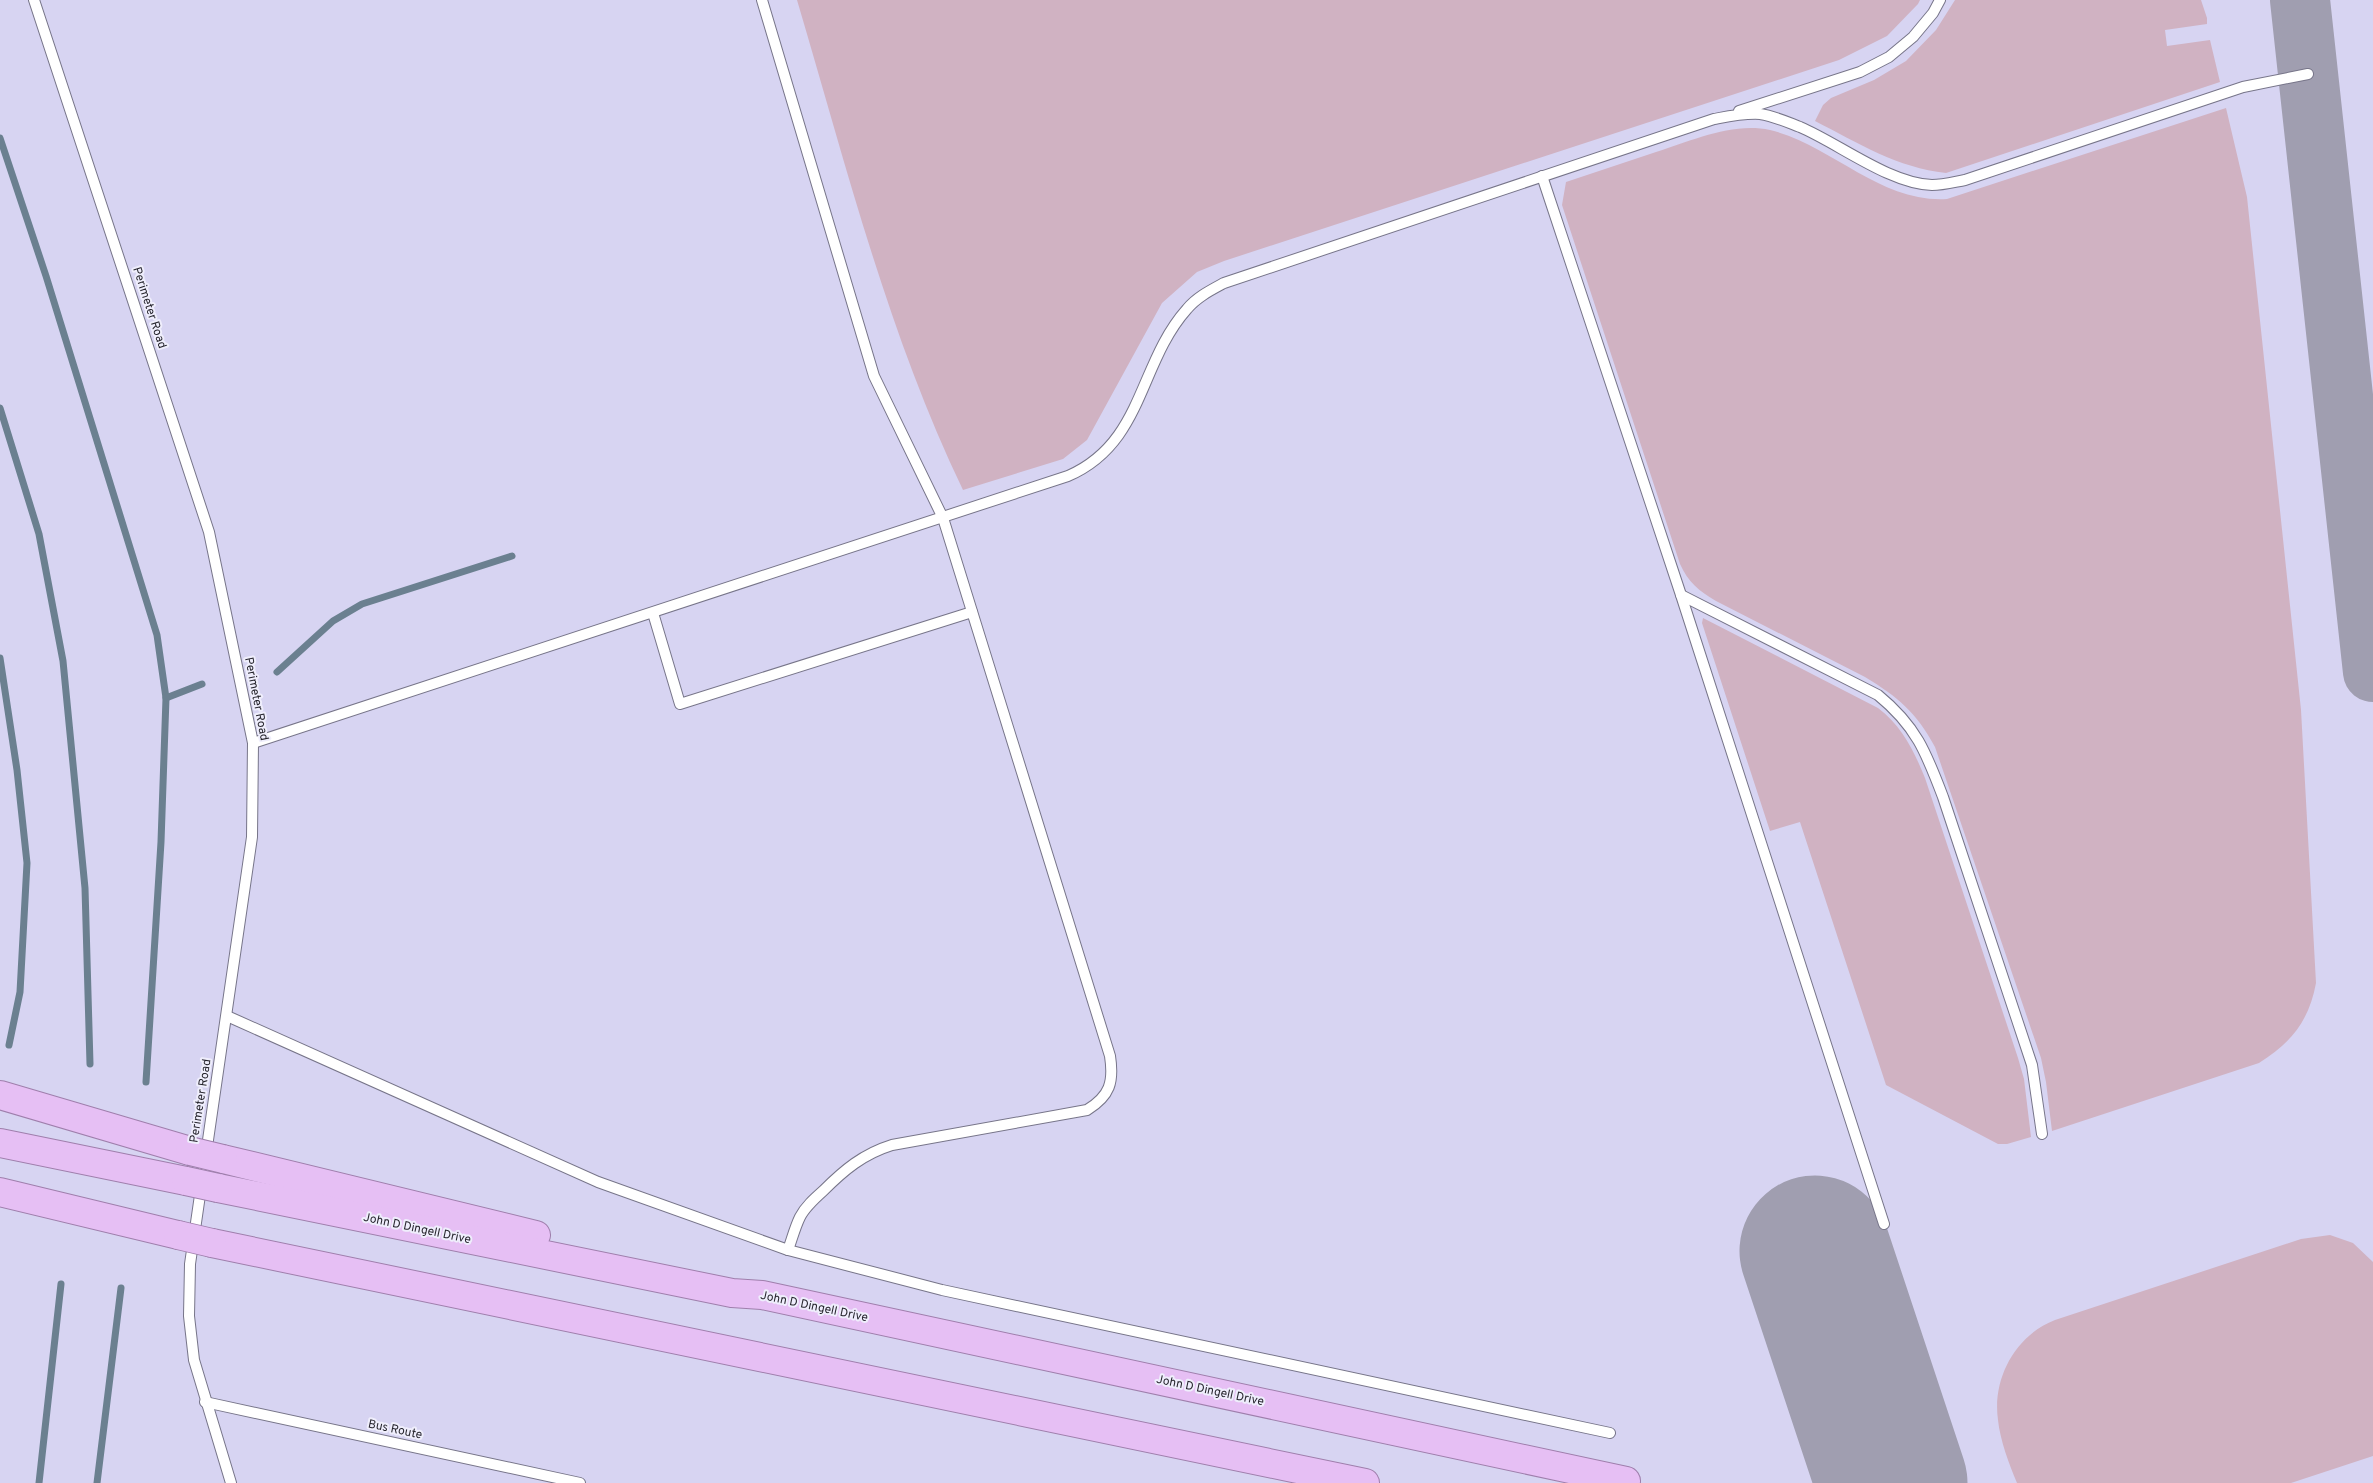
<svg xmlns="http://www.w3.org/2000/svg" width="2373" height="1483" font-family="Overpass,sans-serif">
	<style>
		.built { fill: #d7d4f2 }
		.green { fill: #d0b2c2 }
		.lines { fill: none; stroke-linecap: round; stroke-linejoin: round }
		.stream { stroke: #6b8090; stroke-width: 7 }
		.taxiway { stroke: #a09eb0; stroke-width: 60 }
		.runway { stroke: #a09eb0; stroke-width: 151 }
		.service-casing { stroke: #777589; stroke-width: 12 }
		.trunk-casing { stroke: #9f7fac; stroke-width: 30 }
		.service { stroke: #fff; stroke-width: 10 }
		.trunk { stroke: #e6bff4; stroke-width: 28 }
		.trunk-bridge-casing { stroke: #9f7fac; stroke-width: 30; stroke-linecap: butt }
		.trunk-bridge { stroke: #e6bff4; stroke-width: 28 }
		.labels { text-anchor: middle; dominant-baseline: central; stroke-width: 4; stroke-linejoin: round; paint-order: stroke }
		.street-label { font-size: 12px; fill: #26252d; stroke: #efeefc }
	</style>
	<rect width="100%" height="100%" fill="#e2e0f7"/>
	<rect class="built" x="0" y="0" width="2373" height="1483"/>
	<g class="green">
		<path d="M797,0H1920L1918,4L1887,36L1839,60L1224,261L1197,272L1162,303L1087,440L1063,459L963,490C888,334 846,165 797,0Z"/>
		<path d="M1955,0H2201L2207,18V24L2165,30L2167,46L2210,40L2220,82L1946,173C1898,168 1858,143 1815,121L1823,105L1831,98L1874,80L1906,61L1936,30Z"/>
		<path d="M2226,108L2247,197L2301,710L2316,983C2309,1021 2291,1043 2259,1063L2052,1131L2046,1082L2041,1058L1935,747C1916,712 1898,697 1865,677L1716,601C1699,591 1688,582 1680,564L1562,205L1566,182C1596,172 1626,162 1656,152C1692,141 1731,122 1770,130C1832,145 1880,203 1947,199Z"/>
		<path d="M1703,618L1878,708C1902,726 1914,751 1925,778L2018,1058L2024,1079L2031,1137L2007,1144H1998L1886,1085L1800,822L1770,831L1702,623Z"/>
		<path d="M2330,1235L2353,1243L2373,1262V1456L2291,1483H2017C2009,1464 2000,1440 1998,1420C1992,1378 2016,1335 2055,1320L2301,1239Z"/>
	</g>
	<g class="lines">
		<g class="stream">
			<path d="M0,138L46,276L157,635L166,698L161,842L146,1082"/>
			<path d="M0,408L39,534L63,661L85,888L90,1064"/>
			<path d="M0,658L17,770L27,863L20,992L9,1045"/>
			<path d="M277,672L333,621L362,604L512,556"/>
			<path d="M166,698L202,684"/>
			<path d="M39,1483L61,1284"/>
			<path d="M97,1483L121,1288"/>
		</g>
		<path class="taxiway" d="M2300,0L2373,672"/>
		<path class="runway" d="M1815,1251L1892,1483"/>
		<defs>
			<g id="service">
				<path d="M34,0L209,532L253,743L252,837L190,1264L189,1316L194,1360L231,1483"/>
				<path d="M762,0L874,376L943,518L1110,1056C1114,1082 1110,1096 1087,1110L892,1145C863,1154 844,1170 823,1191C814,1199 805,1207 800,1217C795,1227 792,1239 788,1250"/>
				<path d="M1739,111L1860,72L1889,57L1913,37L1933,13L1940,0"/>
				<path d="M1542,176L1681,595L1884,1224"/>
				<path d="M1681,595L1878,695C1916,726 1926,752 1943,797L2032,1065L2042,1134"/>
				<path d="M653,613L680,704L972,612"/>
				<path d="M253,743L1068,476C1144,443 1138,364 1187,309C1197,297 1211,290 1224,283L1714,119C1730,116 1744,113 1760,114C1774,116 1787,122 1800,127C1838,143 1890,184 1932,185C1943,185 1954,182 1965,180L2243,87L2308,74"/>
				<path d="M227,1016L598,1182L788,1250L942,1290L1610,1433"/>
				<path d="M205,1402L580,1483"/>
			</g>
			<g id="trunk">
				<path d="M0,1095L190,1151"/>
				<path d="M0,1143L186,1181"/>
				<path d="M223,1159L536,1235"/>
				<path d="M218,1188L732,1293L762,1295L1626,1481"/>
				<path d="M0,1192L178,1235"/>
				<path d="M212,1243L1365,1483"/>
			</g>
		</defs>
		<use href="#service" class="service-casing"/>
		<use href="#trunk" class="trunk-casing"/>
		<use href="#service" class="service"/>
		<use href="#trunk" class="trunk"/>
		<defs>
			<g id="trunk-bridge">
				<path d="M190,1151L223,1159"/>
				<path d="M186,1181L218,1188"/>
				<path d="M178,1235L212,1243"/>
			</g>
		</defs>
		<use href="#trunk-bridge" class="trunk-bridge-casing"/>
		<use href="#trunk-bridge" class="trunk-bridge"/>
	</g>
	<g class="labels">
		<g class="street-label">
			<text transform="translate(149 308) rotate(72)">Perimeter Road</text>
			<text transform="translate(256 699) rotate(79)">Perimeter Road</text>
			<text transform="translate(201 1101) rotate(-81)">Perimeter Road</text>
			<text transform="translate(417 1229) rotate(12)">John D Dingell Drive</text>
			<text transform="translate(814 1307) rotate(12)">John D Dingell Drive</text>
			<text transform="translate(1210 1391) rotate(12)">John D Dingell Drive</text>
			<text transform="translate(395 1430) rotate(12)">Bus Route</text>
		</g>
	</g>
</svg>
